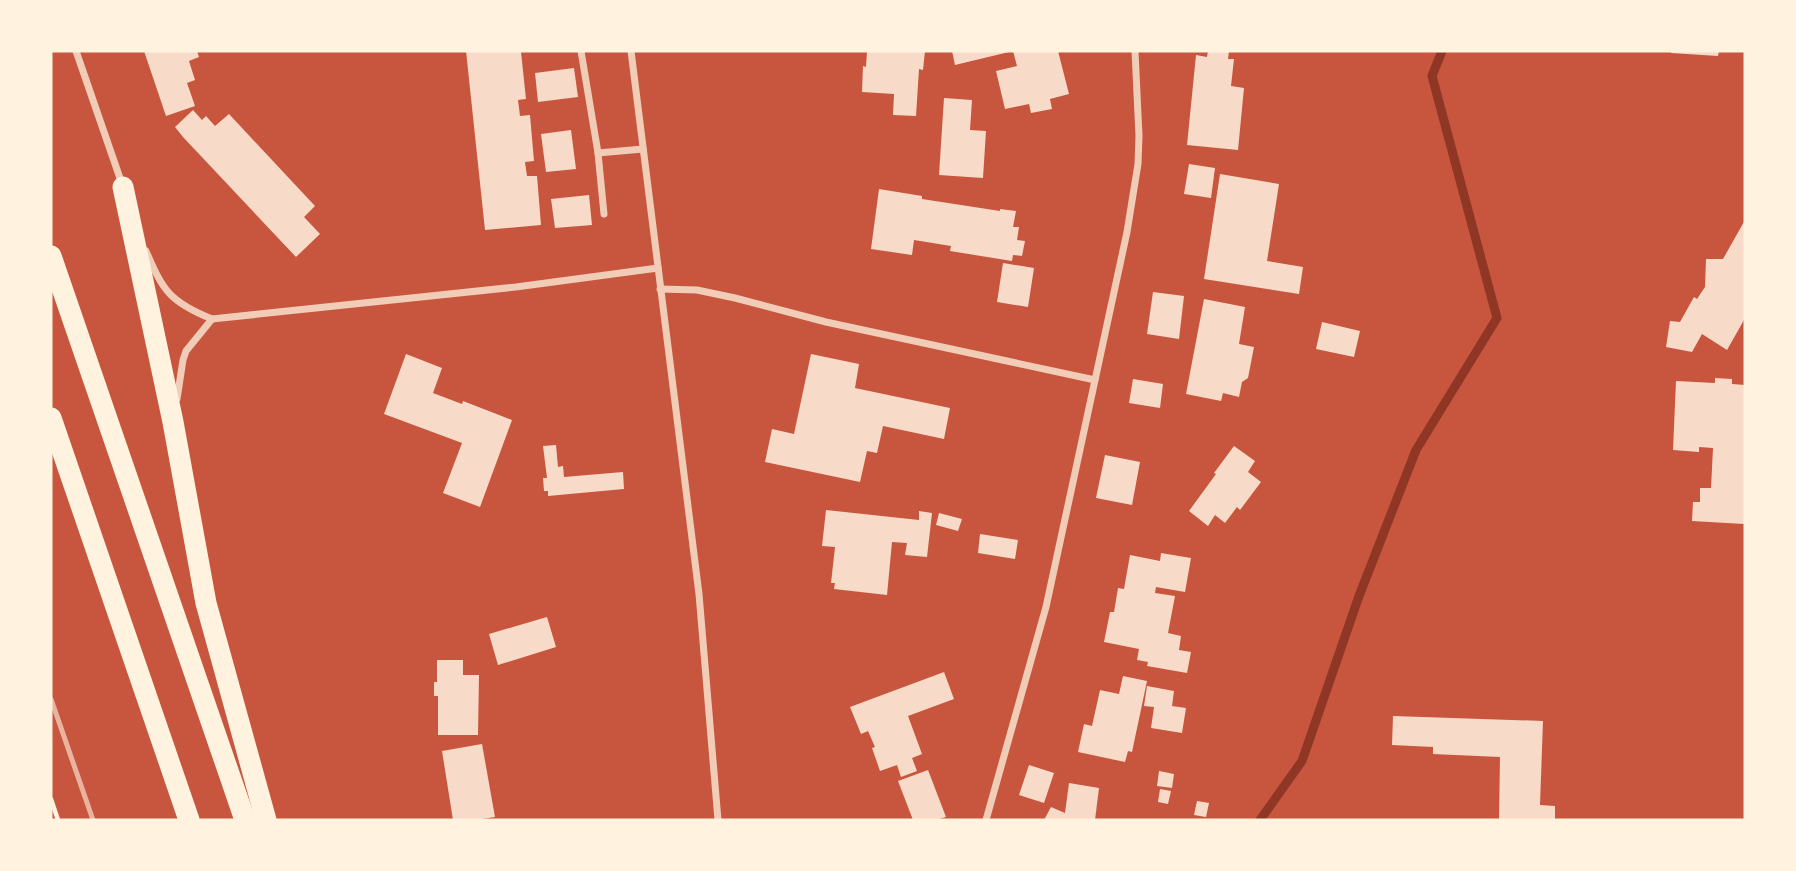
<svg xmlns="http://www.w3.org/2000/svg" width="1796" height="871" font-family="'DejaVu Sans',sans-serif">
	<style>
		.lines { fill: none; stroke-linecap: round; stroke-linejoin: round }
		.stream { stroke: #8f3625; stroke-width: 9 }
		.building { fill: #f7dbc8 }
		.path { stroke: #fff3e0; stroke-width: 4.5 }
		.minor { stroke: #f1ccb7; stroke-width: 7 }
		.motorway { stroke: #fff3e0; stroke-width: 21 }
		.rail { stroke: #e9b49f; stroke-width: 5 }
	</style>
	<rect width="100%" height="100%" fill="#c8553d"/>
	<g class="lines">
		<path class="stream" d="M1260,820L1302,761L1359,596L1416,450L1497,318L1432,76L1442,51"/>
	</g>
	<g class="building">
		<path d="M144,51H197L199,57L189,61L195,80L187,83L195,106L166,116Z"/>
		<path d="M466,51L521,52L526,99L518,100L520,116L530,115L534,161L525,162L527,176H537L541,225L485,230Z"/>
		<path d="M867,51H925L923,70L919,69L916,116L893,115L894,94L862,92L863,66L866,67Z"/>
		<path d="M952,51H1008L1009,52L955,65Z"/>
		<path d="M1013,51H1058L1069,94L1050,99L1052,109L1031,113L1029,104L1005,109L996,71L1017,66Z"/>
		<path d="M1208,51H1229L1228,59H1234L1231,86L1244,88L1238,150L1187,145L1196,55L1207,57Z"/>
		<path d="M1671,51H1719L1718,56L1671,53Z"/>
		<path d="M574,68L578,97L538,102L535,73Z"/>
		<path d="M944,98L972,100L970,130L986,131L983,178L939,175Z"/>
		<path d="M193,110L202,120L206,116L215,126L229,114L315,206L304,217L320,234L296,257L183,137L175,127Z"/>
		<path d="M571,130L576,169L546,172L541,134Z"/>
		<path d="M1189,164L1215,168L1211,198L1184,194Z"/>
		<path d="M1220,174L1279,184L1267,261L1303,267L1299,294L1204,279Z"/>
		<path d="M879,189L922,196V199L1000,211V209L1016,211L1013,227H1019L1017,240L1025,241L1022,256L1013,255L1012,261L950,251L951,246L914,240L912,255L871,249Z"/>
		<path d="M589,195L592,225L555,228L551,199Z"/>
		<path d="M1745,220V320H1744L1727,350L1702,334L1692,352L1666,347L1670,321L1680,322L1694,297L1697,299L1705,287L1706,259H1723Z"/>
		<path d="M1003,263L1034,268L1028,307L997,302Z"/>
		<path d="M1153,292L1184,296L1179,339L1147,334Z"/>
		<path d="M1204,299L1245,307L1239,344L1254,347L1248,378L1242,382L1239,397L1223,393L1221,401L1186,394Z"/>
		<path d="M1322,322L1360,331L1354,357L1316,349Z"/>
		<path d="M406,354L442,368L433,393L462,404L463,401L512,420L480,507L443,493L462,443L384,414Z"/>
		<path d="M811,354L859,364L855,388L950,408L944,439L883,426L877,453L867,451L860,482L765,462L772,429L794,434Z"/>
		<path d="M1715,378L1732,379V384L1745,385L1744,524L1692,521L1693,502H1700V488H1711L1713,448L1699,447V452L1673,450L1676,381L1715,383Z"/>
		<path d="M1133,379L1163,384L1160,408L1129,403Z"/>
		<path d="M556,445L558,467L563,466L564,477L623,472L624,489L548,496V491H544L543,478H547L543,446Z"/>
		<path d="M1234,446L1255,461L1248,472L1261,482L1240,510L1237,507L1225,523L1215,515L1208,526L1189,511L1216,474L1214,473Z"/>
		<path d="M1105,455L1140,462L1132,505L1096,498Z"/>
		<path d="M826,510L919,520V511L932,513L927,557L905,555L907,543L892,542L887,595L834,589L835,583H831L835,547L822,546Z"/>
		<path d="M939,513L962,519L958,531L936,525Z"/>
		<path d="M980,534L1018,540L1015,559L978,553Z"/>
		<path d="M1161,553L1191,558L1185,592L1156,587L1155,593L1175,596L1168,633L1181,636L1179,650L1191,652L1187,673L1147,666L1148,662L1137,660L1139,649L1104,642L1110,612H1114L1118,588L1124,589L1130,555L1160,561Z"/>
		<path d="M547,617L556,647L498,665L489,634Z"/>
		<path d="M437,660H463V675H479L478,735H438V696H434V682H437Z"/>
		<path d="M944,672L954,699L908,716L922,754L912,758L917,771L901,777L897,765L880,771L872,748L875,747L868,731L861,734L850,707Z"/>
		<path d="M1123,676L1147,681L1132,752L1128,751L1125,762L1078,752L1084,724L1092,726L1100,690L1119,694Z"/>
		<path d="M1147,686L1174,691L1172,706L1186,708L1182,733L1151,728L1154,707L1144,706Z"/>
		<path d="M1393,716L1543,721L1540,805L1555,806V820H1499L1500,757L1433,754V747L1392,745Z"/>
		<path d="M482,744L495,817L475,820H453L442,751Z"/>
		<path d="M1029,765L1054,773L1044,803L1019,795Z"/>
		<path d="M928,770L946,817L936,820H913L898,781Z"/>
		<path d="M1159,771L1174,774L1172,788L1157,786Z"/>
		<path d="M1069,783L1099,788L1095,820H1044L1051,807L1065,813Z"/>
		<path d="M1160,789L1171,791L1168,804L1158,802Z"/>
		<path d="M1197,801L1209,803L1206,817L1194,815Z"/>
	</g>
	<g class="lines">
		<path class="path" d="M51,799L58,820"/>
		<g class="minor">
			<path d="M76,51L122,184"/>
			<path d="M581,51L598,153L604,214"/>
			<path d="M631,51L699,594L718,820"/>
			<path d="M598,153L643,149"/>
			<path d="M146,251C163,291 170,302 212,319L516,287L658,268"/>
			<path d="M660,289L697,290L735,298L826,322L1095,380"/>
			<path d="M177,399L183,360L186,351L212,319"/>
			<path d="M986,820L1046,607L1127,232L1138,164L1139,136L1135,51"/>
		</g>
		<g class="motorway">
			<path d="M123,187L173,422L206,603L266,820"/>
			<path d="M51,256L245,820"/>
			<path d="M51,418L189,820"/>
		</g>
		<path class="rail" d="M51,699L93,820"/>
	</g>
	<rect width="1796" height="871" fill="none" stroke="#fff3e0" stroke-width="105"/>
</svg>
